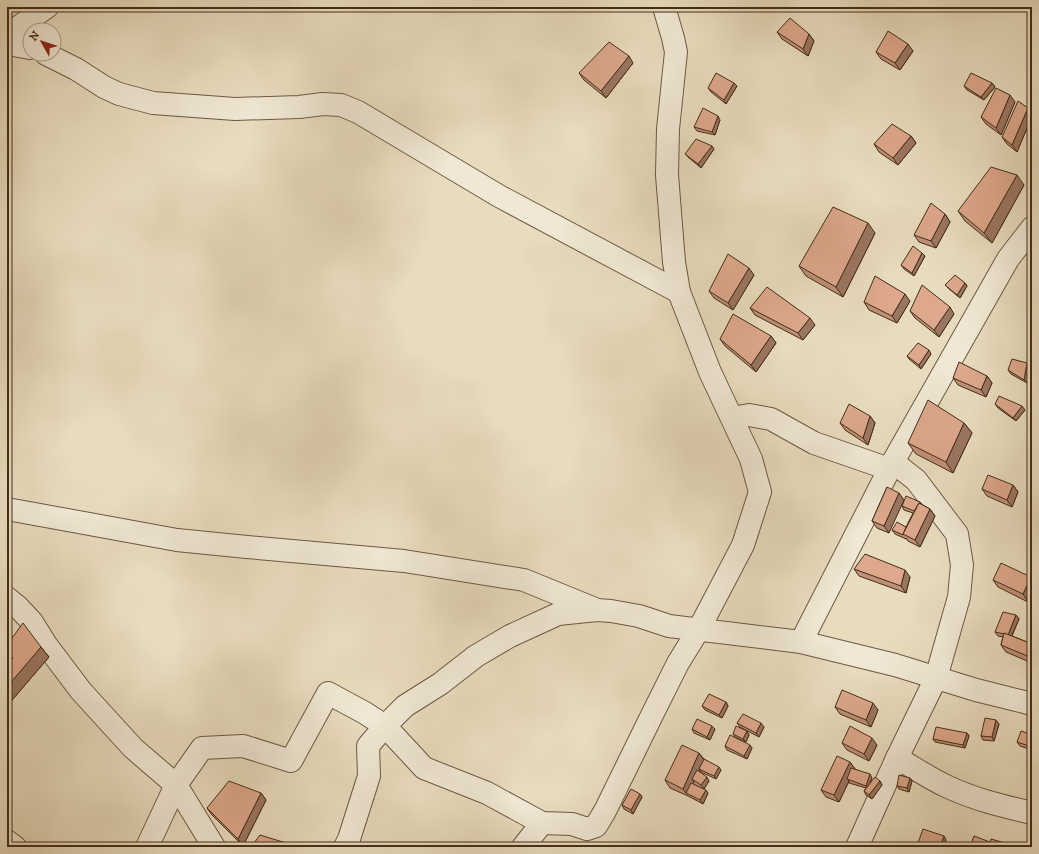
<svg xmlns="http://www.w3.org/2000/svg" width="1039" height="854" font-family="'IM FELL DW Pica',serif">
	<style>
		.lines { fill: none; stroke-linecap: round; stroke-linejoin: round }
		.minor-casing { stroke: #6d5942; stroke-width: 24 }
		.minor { stroke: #f0e8d5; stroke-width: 22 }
		.wall { fill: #be9078; stroke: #442d19 }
		.shaded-wall { fill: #9b7661; stroke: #442d19 }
		.building { fill: #dda88b; stroke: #442d19 }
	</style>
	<rect width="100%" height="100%" fill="#e8dcbe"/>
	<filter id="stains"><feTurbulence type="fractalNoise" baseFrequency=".005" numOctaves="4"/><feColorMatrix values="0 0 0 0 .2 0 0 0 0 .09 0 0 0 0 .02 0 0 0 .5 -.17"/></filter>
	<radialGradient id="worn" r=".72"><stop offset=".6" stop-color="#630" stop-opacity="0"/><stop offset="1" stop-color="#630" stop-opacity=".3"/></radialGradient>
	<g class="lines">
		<defs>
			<g id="minor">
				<path d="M7,35L47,7"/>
				<path d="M7,45H13L30,48"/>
				<path d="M46,54L76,69L104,87L119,94L153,103L235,109L299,107L323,104L341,105L358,112L499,196L679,292"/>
				<path d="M733,418L749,415L771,419L814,443L889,469"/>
				<path d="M7,509L177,540L247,547L404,561L524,580L595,609"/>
				<path d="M7,598L18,607L32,622L47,646L81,691L133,748L176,785L214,847"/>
				<path d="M801,642L893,462L1008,259L1032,228"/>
				<path d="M897,758C913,767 929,778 946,786C973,799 1002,806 1032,813"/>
				<path d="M7,841L15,847"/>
				<path d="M147,847L176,785L202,748L243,746L291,761L328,693L365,713L385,726L424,768L487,793L542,823L572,824L587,829L596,826L605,811L653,713L678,663L699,629L743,545L760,492L751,459L710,372L679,292L674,262L667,175L668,129L676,52L673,38L664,7"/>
				<path d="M345,847L349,839L369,776L368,746L385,726L405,706L440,684L476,656L510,636L558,614L597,610L611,611L639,616L669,626L801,642L895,665L976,690L1032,704"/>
				<path d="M523,847L542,823"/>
				<path d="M857,847L897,758L936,678L959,597L962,565L957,534L916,480L893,462"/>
			</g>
		</defs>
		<use href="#minor" class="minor-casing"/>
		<use href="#minor" class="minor"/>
	</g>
	<g class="wall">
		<path d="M777,32L809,34L814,41L808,56L782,39Z"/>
		<path d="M913,51L900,70L881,59L876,52Z"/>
		<path d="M633,63L606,98L584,80L579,73Z"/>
		<path d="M992,83L995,87L984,100L967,90L964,86Z"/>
		<path d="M737,86L726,104L711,92L708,88Z"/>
		<path d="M1015,102L1001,135L986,124L981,117Z"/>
		<path d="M1032,114V116L1017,152L1007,144L1002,137Z"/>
		<path d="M720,120L715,135L697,131L694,127Z"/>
		<path d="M911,136L916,143L898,165L879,152L874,144Z"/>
		<path d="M714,149L701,168L688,157L685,154Z"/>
		<path d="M1024,185L992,243L965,221L958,211Z"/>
		<path d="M945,214L950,222L936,248L919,242L914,235Z"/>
		<path d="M875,233L843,297L806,276L799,266Z"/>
		<path d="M925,256L914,276L904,269L901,265Z"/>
		<path d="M754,275L733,310L714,298L709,291Z"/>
		<path d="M965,283L967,286L960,298L948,288L945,285Z"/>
		<path d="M910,301L897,323L869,310L864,302Z"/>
		<path d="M750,308L815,325L803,340L755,315Z"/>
		<path d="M910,311L954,314L939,337L915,318Z"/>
		<path d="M771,336L776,343L756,372L725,346L720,339Z"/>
		<path d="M931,354L921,369L909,359L907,356Z"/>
		<path d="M1027,363L1030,367L1027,383L1011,374L1008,370Z"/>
		<path d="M987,376L992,383L986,397L958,385L953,378Z"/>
		<path d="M995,404L1025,410L1016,421L998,408Z"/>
		<path d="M870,416L875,423L868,445L845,430L840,423Z"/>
		<path d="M964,423L972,433L953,473L916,454L908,443Z"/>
		<path d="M1013,485L1018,492L1012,507L987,496L982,489Z"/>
		<path d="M887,487L889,533L877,528L872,521Z"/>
		<path d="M920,502L923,505L930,509L935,516L920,547L908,541L906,538V539L895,534L892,530L906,527L913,513L904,510L902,506Z"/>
		<path d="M854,569L910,577L906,593L859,576Z"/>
		<path d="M1031,577L1032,578V592L1028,602L998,587L993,580Z"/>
		<path d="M1016,615L1019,619L1012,636L1032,644V663L1006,652L1001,645L1003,637L998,636L995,632Z"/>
		<path d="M7,645L41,647L49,657L7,706V665L11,661L7,655Z"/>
		<path d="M726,702L728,706L722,718L705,710L702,706Z"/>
		<path d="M835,707L878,710L871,727L840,714Z"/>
		<path d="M737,723L764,727L759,737L740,727Z"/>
		<path d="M999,724L994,741L983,740L981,736Z"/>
		<path d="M712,726L715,729L710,740L694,733L692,729Z"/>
		<path d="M747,731L749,735L746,742L735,737L733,734Z"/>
		<path d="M967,733L969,736L965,748L935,742L933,739Z"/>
		<path d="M1032,735V750L1020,746L1017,742Z"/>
		<path d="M842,743L877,745L869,761L847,750Z"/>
		<path d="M725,746L752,748L747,759L727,750Z"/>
		<path d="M699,753L704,759L721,770L716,779L701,772L700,770L699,772L709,781L704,789L708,793L703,804L688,796L670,788L665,780Z"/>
		<path d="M850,762L855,769L872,778L870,782L880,781L882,785L872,799L866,795L864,791L866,788L849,783V781L839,802L826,797L821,790Z"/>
		<path d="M910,778L912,781L909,792L899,789L897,786Z"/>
		<path d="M261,793L266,800L243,846L212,815L207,808Z"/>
		<path d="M640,794L642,797L633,814L624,809L622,805Z"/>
		<path d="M944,836L946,840L944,847H923L921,846L918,843Z"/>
	</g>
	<g class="shaded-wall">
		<path d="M809,34L814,41L808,56L803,49Z"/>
		<path d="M908,44L913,51L900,70L895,63Z"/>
		<path d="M629,56L633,63L606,98L601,91Z"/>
		<path d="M734,83L737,86L726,104L724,100Z"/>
		<path d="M992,83L995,87L984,100L981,97Z"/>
		<path d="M1010,95L1015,102L1001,135L996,128Z"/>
		<path d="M1028,108L1032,114V116L1017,152L1012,145Z"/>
		<path d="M718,116L720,120L715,135L712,132Z"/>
		<path d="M911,136L916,143L898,165L893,158Z"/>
		<path d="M712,146L714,149L701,168L698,164Z"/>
		<path d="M1017,175L1024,185L992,243L984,233Z"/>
		<path d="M945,214L950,222L936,248L931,241Z"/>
		<path d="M868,223L875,233L843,297L836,287Z"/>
		<path d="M922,253L925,256L914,276L912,273Z"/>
		<path d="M749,268L754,275L733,310L728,303Z"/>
		<path d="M965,283L967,286L960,298L957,295Z"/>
		<path d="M905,294L910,301L897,323L892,316Z"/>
		<path d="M950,307L954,314L939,337L934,330Z"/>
		<path d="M810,318L815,325L803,340L798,333Z"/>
		<path d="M771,336L776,343L756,372L751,365Z"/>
		<path d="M929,350L931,354L921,369L919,365Z"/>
		<path d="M1027,363L1030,367L1027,383L1024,380Z"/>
		<path d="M987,376L992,383L986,397L981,390Z"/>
		<path d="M1022,406L1025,410L1016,421L1013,418Z"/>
		<path d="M870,416L875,423L868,445L863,438Z"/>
		<path d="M964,423L972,433L953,473L946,462Z"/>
		<path d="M1013,485L1018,492L1012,507L1007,500Z"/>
		<path d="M899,493L904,500L889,533L884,526Z"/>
		<path d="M930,509L935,516L920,547L915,540Z"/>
		<path d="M905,570L910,577L906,593L901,586Z"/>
		<path d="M1031,577L1032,578V592L1028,602L1023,594Z"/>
		<path d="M1016,615L1019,619L1010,639L1008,635Z"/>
		<path d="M41,647L49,657L7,706V687Z"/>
		<path d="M726,702L728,706L722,718L719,715Z"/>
		<path d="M873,703L878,710L871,727L866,720Z"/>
		<path d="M996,720L999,724L994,741L992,737Z"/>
		<path d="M761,723L764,727L759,737L756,733Z"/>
		<path d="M712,726L715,729L710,740L707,737Z"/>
		<path d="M747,731L749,735L746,742L743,739Z"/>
		<path d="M967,733L969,736L965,748L963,745Z"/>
		<path d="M872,738L877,745L869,761L864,754Z"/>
		<path d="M750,745L752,748L747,759L744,756Z"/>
		<path d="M699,753L704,760L699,769L700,770L695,781L692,779L694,782L688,794L686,793L683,789Z"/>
		<path d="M850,762L855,769L847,779L849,781L839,802L834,795Z"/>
		<path d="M719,767L721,770L716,779L714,776Z"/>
		<path d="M870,774L872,778L868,789L866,786Z"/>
		<path d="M707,777L709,781L704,789L701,785Z"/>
		<path d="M910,778L912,781L909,792L907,788Z"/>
		<path d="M880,781L882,785L872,799L869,795Z"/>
		<path d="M706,790L708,793L703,804L700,800Z"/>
		<path d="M261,793L266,800L243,846L238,839Z"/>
		<path d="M640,794L642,797L633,814L631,810Z"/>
		<path d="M944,836L946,840L944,847H940Z"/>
	</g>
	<g class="building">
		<path d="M790,18L809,34L803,49L777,32Z"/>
		<path d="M888,31L908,44L895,63L876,52Z"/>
		<path d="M609,42L629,56L601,91L579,73Z"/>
		<path d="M716,73L734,83L724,100L708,88Z"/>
		<path d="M971,73L992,83L981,97L964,86Z"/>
		<path d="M996,88L1010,95L996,128L981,117Z"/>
		<path d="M1018,101L1028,108L1012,145L1002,137Z"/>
		<path d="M703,108L718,116L712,132L694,127Z"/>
		<path d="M892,124L911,136L893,158L874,144Z"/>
		<path d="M696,139L712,146L698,164L685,154Z"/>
		<path d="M991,167L1017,175L984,233L958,211Z"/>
		<path d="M931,203L945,214L931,241L914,235Z"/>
		<path d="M833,207L868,223L836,287L799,266Z"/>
		<path d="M913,246L922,253L912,273L901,265Z"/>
		<path d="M728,254L749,268L728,303L709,291Z"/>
		<path d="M955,275L965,283L957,295L945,285Z"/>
		<path d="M875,276L905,294L892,316L864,302Z"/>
		<path d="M922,285L950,307L934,330L910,311Z"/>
		<path d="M767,287L810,318L798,333L750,308Z"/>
		<path d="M733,314L771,336L751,365L720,339Z"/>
		<path d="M918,343L929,350L919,365L907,356Z"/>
		<path d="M1012,359L1027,363L1024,380L1008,370Z"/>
		<path d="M959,362L987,376L981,390L953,378Z"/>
		<path d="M999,396L1022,406L1013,418L995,404Z"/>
		<path d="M928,400L964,423L946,462L908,443Z"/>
		<path d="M849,404L870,416L863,438L840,423Z"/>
		<path d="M988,475L1013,485L1007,500L982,489Z"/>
		<path d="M887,487L899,493L884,526L872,521Z"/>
		<path d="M906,496L920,502V504L919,503L914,511L902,506Z"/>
		<path d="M919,503L930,509L915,540L903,534Z"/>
		<path d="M897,522L906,527L903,534V535L892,530Z"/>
		<path d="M865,554L905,570L901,586L854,569Z"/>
		<path d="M1001,563L1031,577L1023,594L993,580Z"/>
		<path d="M1003,612L1016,615L1008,635L1004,633V634L995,632Z"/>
		<path d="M23,623L41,647L7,687V665L13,658L7,653V645Z"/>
		<path d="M1004,633L1032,644V658L1001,645Z"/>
		<path d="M842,690L873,703L866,720L835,707Z"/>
		<path d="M709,694L726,702L719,715L702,706Z"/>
		<path d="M743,714L761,723L756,733L737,723Z"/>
		<path d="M985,718L996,720L992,737L981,736Z"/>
		<path d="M697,719L712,726L707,737L692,729Z"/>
		<path d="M736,726L747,731L743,739L733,734Z"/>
		<path d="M850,726L872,738L864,754L842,743Z"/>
		<path d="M936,727L967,733L963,745L933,739Z"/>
		<path d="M1021,731L1032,735V747L1017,742Z"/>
		<path d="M730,735L750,745L744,756L725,746Z"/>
		<path d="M682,745L699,753L683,789L665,780Z"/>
		<path d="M837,756L850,762L834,795L821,790Z"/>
		<path d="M704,759L719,767L714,776L699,769Z"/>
		<path d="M851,768L870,774L866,786L847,779Z"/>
		<path d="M697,770L707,777L701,785L692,779Z"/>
		<path d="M899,775L910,778L907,788L897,786Z"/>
		<path d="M875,777L880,781L869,795L864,791Z"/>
		<path d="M229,781L261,793L238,839L207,808Z"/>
		<path d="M691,783L706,790L700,800L686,793Z"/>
		<path d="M631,789L640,794L631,810L622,805Z"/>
		<path d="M923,829L944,836L940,847H931L918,843Z"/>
		<path d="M260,835L296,846L295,847H251Z"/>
		<path d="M974,836L990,842L989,847H970Z"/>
		<path d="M991,839L1019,847H989Z"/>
		<path d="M790,844L797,847H788Z"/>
	</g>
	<rect width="1039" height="854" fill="none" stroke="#e8dcbe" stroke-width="24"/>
	<rect x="8" y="8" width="1023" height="838" fill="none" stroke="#442d19" stroke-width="2"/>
	<rect x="12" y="12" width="1015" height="830" fill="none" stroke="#442d19"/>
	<g transform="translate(42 42) rotate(309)"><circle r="19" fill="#f0e8d5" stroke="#ab9d8a"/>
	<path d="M0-3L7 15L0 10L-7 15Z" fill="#8f2418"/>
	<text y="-6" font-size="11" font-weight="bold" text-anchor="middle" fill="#442d19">N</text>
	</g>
	<rect width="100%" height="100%" filter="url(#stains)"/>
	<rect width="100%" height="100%" fill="url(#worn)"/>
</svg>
